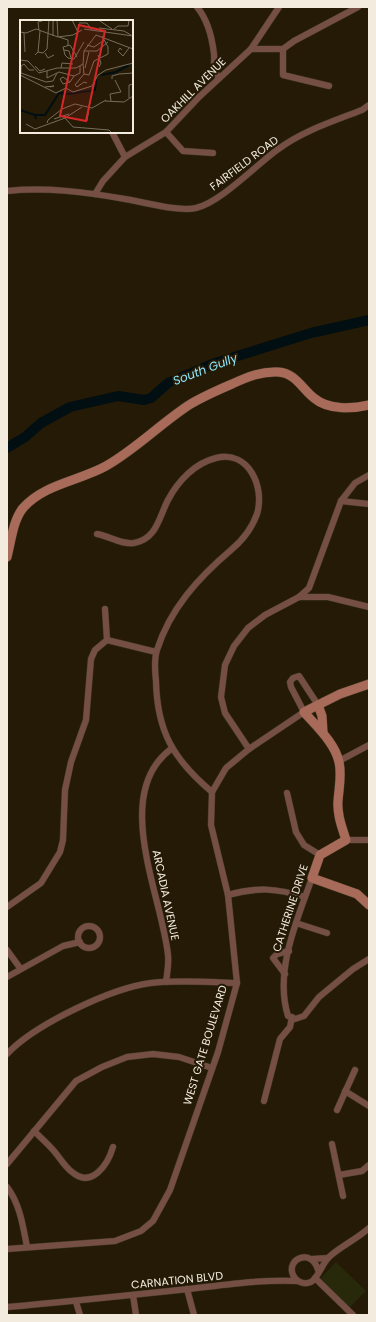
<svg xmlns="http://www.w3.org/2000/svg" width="376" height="1322" font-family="Poppins,sans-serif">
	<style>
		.green { fill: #27290a }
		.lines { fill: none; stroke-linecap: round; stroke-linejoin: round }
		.river { stroke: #010e12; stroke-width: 10 }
		.street-casing { stroke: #413723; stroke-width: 7 }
		.secondary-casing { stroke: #413723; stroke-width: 10 }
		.street { stroke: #754f44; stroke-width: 6 }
		.secondary { stroke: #a86b59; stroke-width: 9 }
		.labels { text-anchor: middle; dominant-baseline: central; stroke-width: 4; stroke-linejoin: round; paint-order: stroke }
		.street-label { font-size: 11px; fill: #f2ebde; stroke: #241a05 }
		.water-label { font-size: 12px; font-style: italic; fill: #8ee7fe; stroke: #241a05 }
		.inset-river { fill: none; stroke: #010e12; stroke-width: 2 }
		.inset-road { fill: none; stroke: #766e5c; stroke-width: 1 }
		.view { fill: #d62828; fill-opacity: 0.15; stroke: #d62828; stroke-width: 2 }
		.inset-edge { fill: none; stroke: #f2ebde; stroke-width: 2 }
	</style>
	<rect width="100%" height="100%" fill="#241a05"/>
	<path class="green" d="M336,1262L366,1291L349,1308L320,1279Z"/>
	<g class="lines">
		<path class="river" d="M7,448L25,437L41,423L70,407L118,396L144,400L151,398L168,383L212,364L311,333L369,320"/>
		<defs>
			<g id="street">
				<path d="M197,7C208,20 212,37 214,54C215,66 211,67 219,78"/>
				<path d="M251,49H283L294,41L358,7"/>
				<path d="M283,49V75L329,86"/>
				<path d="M112,132L125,157"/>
				<path d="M166,132L183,151L213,153"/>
				<path d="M7,191C47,187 85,192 125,199C144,202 177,212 196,208C221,202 256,165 277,150C302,131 334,121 362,110L369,105"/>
				<path d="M95,194L103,181L125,157L166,132L199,97L251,49L279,7"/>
				<path d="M341,501L369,504"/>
				<path d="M97,534C109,536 122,545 134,543C157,539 159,517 168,500C178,481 195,463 216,458C249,450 265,487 257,514C252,528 243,540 231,550C198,578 170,609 157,650C154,659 155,672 156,681C157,732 174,760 212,792"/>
				<path d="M299,597L309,588L341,501L355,483L369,475"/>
				<path d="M105,609L107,640"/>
				<path d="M249,749L225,713L221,697L225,665L234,646L248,628L265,615L299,597H328L369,607"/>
				<path d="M339,761L369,745"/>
				<path d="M287,793L296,832L304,845L320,855"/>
				<path d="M346,840H369"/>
				<path d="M312,878C297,920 274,971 288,1016L295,1019L304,1016L319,997L353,969L369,959"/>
				<path d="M228,895C257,887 276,888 305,897"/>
				<path d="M7,907L41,883L60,852L63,840L65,790L71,762L86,720L91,659L95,650L107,640L156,652"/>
				<path d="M296,923L327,933"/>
				<circle cx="89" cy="937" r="11"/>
				<path d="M7,950L20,968"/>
				<path d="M285,974L273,958L277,954L289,951"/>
				<path d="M7,977L63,946L80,942"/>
				<path d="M166,982C167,974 169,964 168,955C162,896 111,794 171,749"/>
				<path d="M7,1054C34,1025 111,988 151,983C179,980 208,982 237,983"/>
				<path d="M345,1091L369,1106"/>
				<path d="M264,1101L280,1039L290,1027L292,1017"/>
				<path d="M337,1110L355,1070"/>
				<path d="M34,1131C40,1137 48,1144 54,1151C60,1158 65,1167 72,1172C92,1189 108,1164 113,1147"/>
				<path d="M332,1144L343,1196"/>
				<path d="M7,1164L76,1081L102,1067L127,1057L153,1054L179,1057L212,1068"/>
				<path d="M339,1175L362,1171L369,1165"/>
				<path d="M7,1187C20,1204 23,1226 27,1247"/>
				<path d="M7,1249L115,1241L141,1231L153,1221L170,1190L218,1052L237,983L228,895L211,825L212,792L226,768L249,749L304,712L291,687L290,682L293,678L299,676L318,705"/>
				<path d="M312,1259L328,1258"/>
				<path d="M318,1270C312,1248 286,1258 293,1275C296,1282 304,1285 311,1282C318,1278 322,1264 329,1257C341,1246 357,1239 369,1228"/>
				<path d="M315,1278L353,1315"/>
				<path d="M187,1289L194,1315"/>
				<path d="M133,1295L136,1315"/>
				<path d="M76,1302L80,1315"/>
				<path d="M7,1307C65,1302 122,1296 179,1290C218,1286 258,1279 297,1281"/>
			</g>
			<g id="secondary">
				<path d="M7,557C11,542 13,520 23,508C44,484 79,481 106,466C136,449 160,424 189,405C202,397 218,390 232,384C247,377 262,371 278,372C296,373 302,389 314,398C328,410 352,409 369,405"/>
				<path d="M369,684L340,694L304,712C316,726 335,743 339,762C342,775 339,787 338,801C337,815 342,827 346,840L320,855L312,878L357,894L369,905"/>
				<path d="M318,705L322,716L323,732"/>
			</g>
		</defs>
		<use href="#street" class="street-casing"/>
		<use href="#secondary" class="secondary-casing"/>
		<use href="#street" class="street"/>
		<use href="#secondary" class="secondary"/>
	</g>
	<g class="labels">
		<g class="street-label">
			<text transform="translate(193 90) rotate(-45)">OAKHILL AVENUE</text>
			<text transform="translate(244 163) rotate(-37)">FAIRFIELD ROAD</text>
			<text transform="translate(166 895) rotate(78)">ARCADIA AVENUE</text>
			<text transform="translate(290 908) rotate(-72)">CATHERINE DRIVE</text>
			<text transform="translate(205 1045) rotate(-73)">WEST GATE BOULEVARD</text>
			<text transform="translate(177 1280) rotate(-6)">CARNATION BLVD</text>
		</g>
		<g class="water-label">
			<text transform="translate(205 369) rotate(-21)">South Gully</text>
		</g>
	</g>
	<g transform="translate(20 20)">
		<rect width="113" height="113" fill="#241a05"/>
		<path class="inset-river" d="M81,55L96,52L109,45M0,90L15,95L16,99M15,95H25L39,73L49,74L75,70L76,60"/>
		<path class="inset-road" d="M37,0L38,17M52,0L58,12M80,1L92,9M59,3H67L72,10M79,8L104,11L111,15M64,9L113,16M94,9L98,6H108L109,0M19,10L18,2L22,1M0,12L6,13L16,9L38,17L53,15L62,10M4,13L5,32M33,16V1L37,0M39,17L48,20V26M50,25L43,27L45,35L48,38L54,39L64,22M50,25L57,37M67,25L74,27L83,21M44,30L49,31L51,38M102,30L100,28L98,31L103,36L109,28M64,31H77L88,22M18,32L23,33L27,29L29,0M25,33L28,38L34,35M15,35L18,32L20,11M78,35L81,43L79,47M0,40L8,41L19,53L37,48H56L63,44L64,31L76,15L113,29M63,44L64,54L55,65L57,67L64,62L67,63M15,46L20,51L25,49M41,48L42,43L53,44M65,48L69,32M14,50H9L4,44L1,46V53L26,62L33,61L37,53M27,51V58L39,52L54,56L60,53V46M64,54L69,55L74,41L88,34V27L82,16M0,55L36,73L46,68L53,72L72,66L78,55L86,50L113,43M92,59V56L99,54L113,53M50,62L43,64L40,59L43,57L50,62L54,56M25,67L34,66L30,67M109,78V65L113,64M85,81L104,82L113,76M91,81L90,74L101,72L95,60M45,98L62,87M34,99L49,94M67,101L69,88M27,103L28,100L42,89L55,84L72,88L86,80M6,104L15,109L45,98L53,107L89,110L92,113"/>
		<path class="view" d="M59,5L85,11L66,101L40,96Z"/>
		<rect width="113" height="113" class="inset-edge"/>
	</g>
	<rect width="376" height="1322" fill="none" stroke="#f2ebde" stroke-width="16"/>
</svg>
